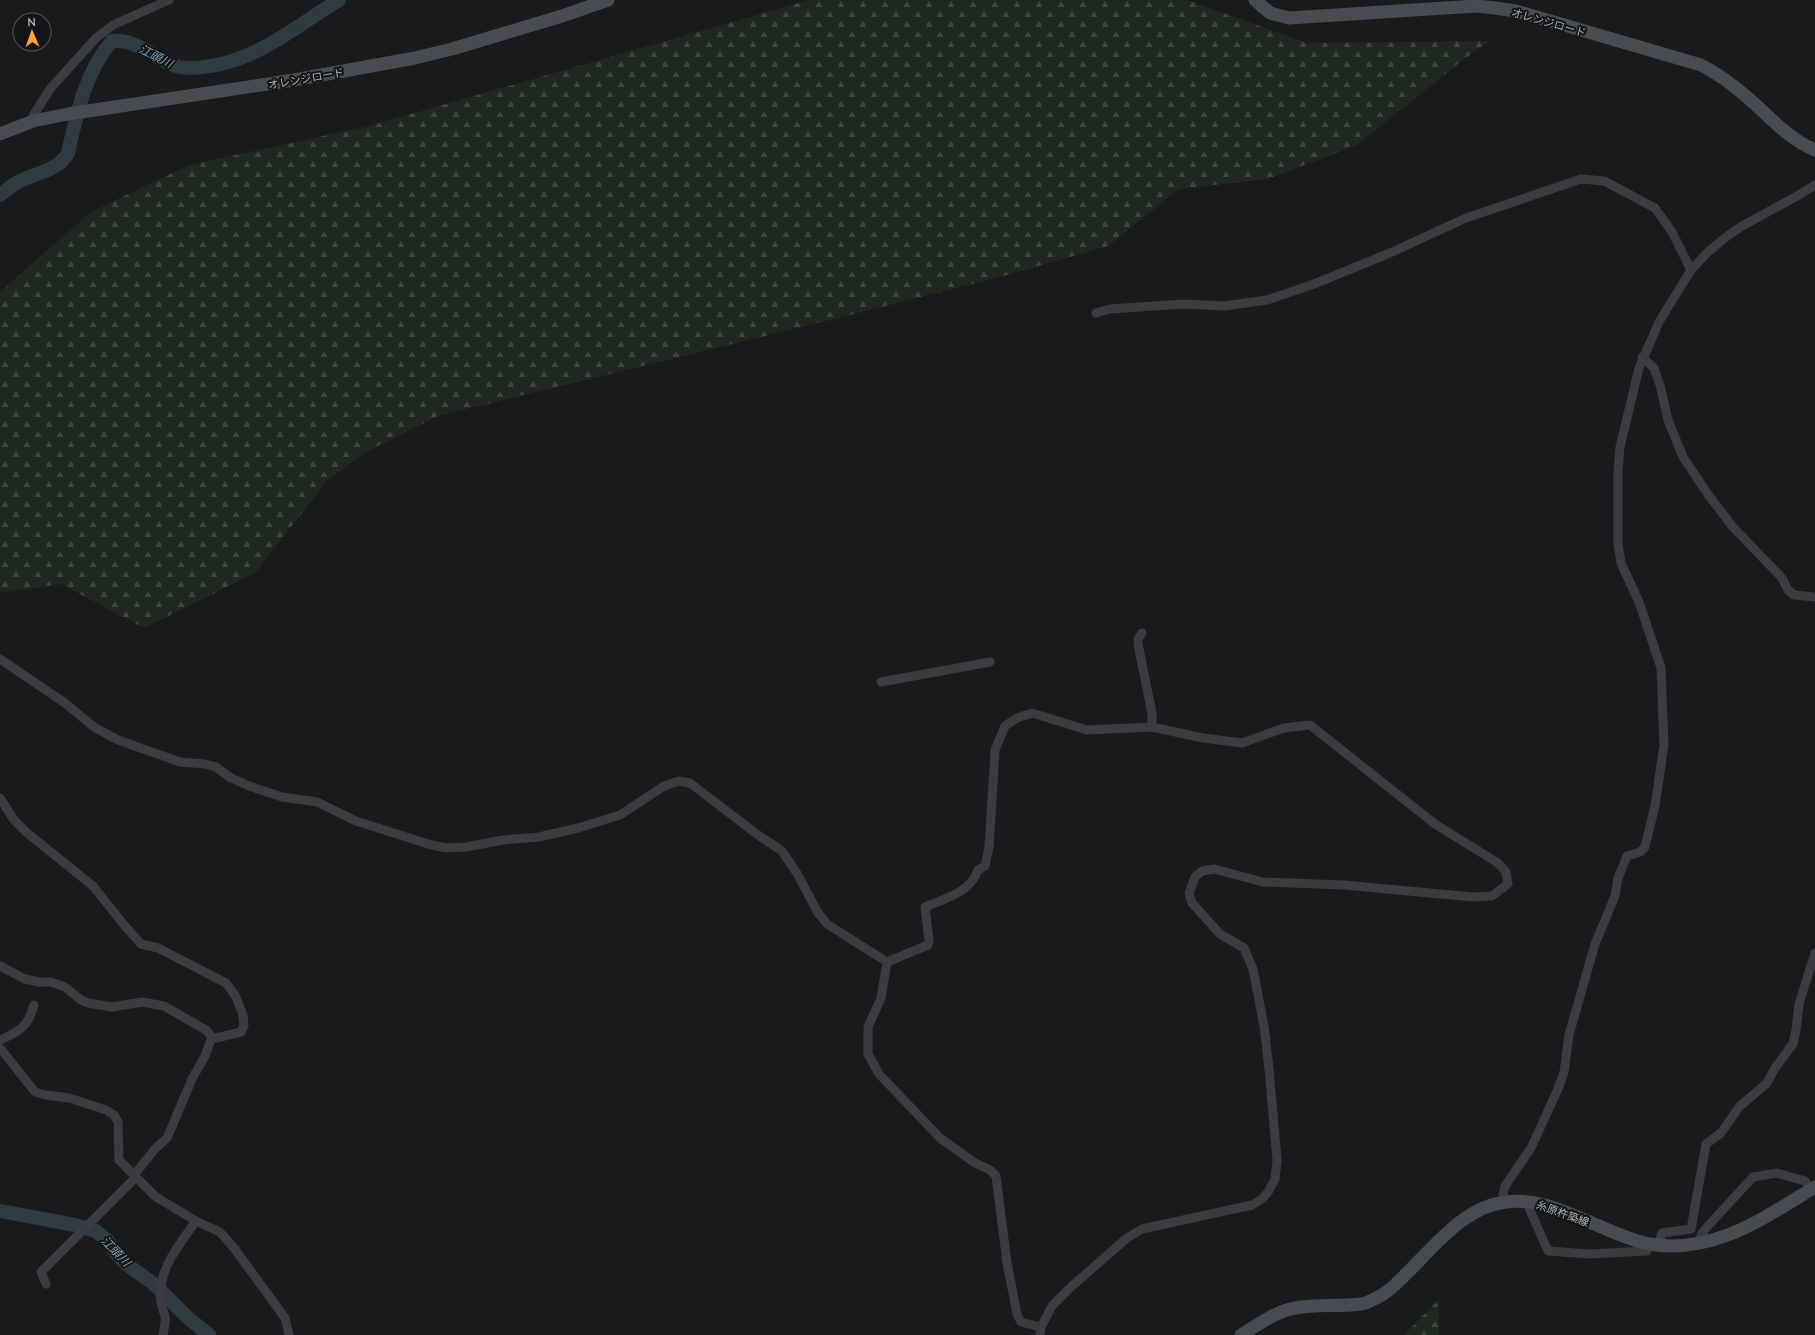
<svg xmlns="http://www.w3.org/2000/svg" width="1815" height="1335" font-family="Lato,'Noto Sans JP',sans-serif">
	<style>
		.forest { fill: url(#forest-firs) }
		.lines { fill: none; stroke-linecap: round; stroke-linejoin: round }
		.river { stroke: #2e3b42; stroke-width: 14 }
		.street { stroke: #3a3c42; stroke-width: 9 }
		.secondary { stroke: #484b52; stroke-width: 13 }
		.labels { text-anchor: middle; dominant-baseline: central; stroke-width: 4; stroke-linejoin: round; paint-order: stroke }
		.street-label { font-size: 11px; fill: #abb2bd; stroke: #141517 }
		.water-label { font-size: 12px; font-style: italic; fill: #7fa4bb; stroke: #141517 }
	</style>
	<defs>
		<pattern id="forest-firs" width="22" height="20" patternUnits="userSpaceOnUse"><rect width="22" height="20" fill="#1f281f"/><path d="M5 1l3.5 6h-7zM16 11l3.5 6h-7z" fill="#3d453e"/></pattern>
	</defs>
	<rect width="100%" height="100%" fill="#191a1c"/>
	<g class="forest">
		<path d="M809,0H1187L1307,43L1490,41L1464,59L1357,145L1268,179L1179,189L1108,246L993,279L830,320L438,416L364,453L327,481L255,573L144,628L61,584L0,593V292L91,212L189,165L369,126Z"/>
		<path d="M1439,1299V1335H1404Z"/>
	</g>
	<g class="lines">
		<g class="river">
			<path d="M0,195C7,191 11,185 18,182C35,173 58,171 68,153C77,113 85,72 112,41C139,39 155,60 179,67C188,69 195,68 203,67C256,62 296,26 339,0"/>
			<path d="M0,1211L75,1225L96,1231L108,1241L115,1252L126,1264L154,1284L187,1317L209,1335"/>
		</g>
		<g class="street">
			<path d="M33,121V116L50,89L96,38L113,25L169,0"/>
			<path d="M1096,313L1110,309L1184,304L1224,306L1267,300L1314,284L1390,253L1466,218L1581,179L1604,181L1655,208L1672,232L1691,270"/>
			<path d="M1642,357L1654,368L1660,385L1668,420L1683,457L1707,493L1732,526L1782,578L1788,590L1794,595L1815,597"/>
			<path d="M1142,633L1138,639V644L1152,713V727"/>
			<path d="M0,659L65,703L94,727L118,740L180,762L205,764L216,767L231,778L249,786L282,797L317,802L356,821L428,844L446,848L466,847L503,840L539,837L578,828L620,815L664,786L679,781L690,783L758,835L782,851L798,875L818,913L827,924L887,962"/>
			<path d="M881,682L990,662"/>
			<path d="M0,798L14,820L26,832L93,886L125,926L141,944L158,948L226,983L235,995L243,1015L244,1026L241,1032L216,1038L212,1037L206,1030L164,1006L142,1002L112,1007L88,1003L81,1000L65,987L51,982H39L25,979L0,966"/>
			<path d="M887,962L928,945L929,941L925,907C946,898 970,893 978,870L985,866L989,847L995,750L1005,726L1017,718L1032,713L1087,730L1152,727L1203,738L1242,743L1284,728L1310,725L1435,824L1498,863L1506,872L1508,884L1492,896L1473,897L1344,885L1263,882L1214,869L1202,871L1195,877L1189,893L1192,903L1220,934L1244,948L1253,969L1264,1026L1269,1069L1277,1160L1275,1179L1268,1192L1262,1199L1252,1205L1142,1229L1127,1238L1071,1287L1052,1306L1041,1327L1040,1335"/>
			<path d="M887,962L881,998L868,1027V1054L879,1074L940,1138L975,1163L990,1170L996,1176L1007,1263L1017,1314L1021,1322L1041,1327"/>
			<path d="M0,1040C20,1031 28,1027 34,1005"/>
			<path d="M0,1048L35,1092L46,1095L69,1098L106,1110L114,1115L118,1122L119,1160L156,1197L196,1221L220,1232L234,1248L285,1318L289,1335"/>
			<path d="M134,1175L155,1149L167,1138L192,1079L205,1056L212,1037"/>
			<path d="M1526,1201L1548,1251L1589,1254L1647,1251L1649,1244"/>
			<path d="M1507,1202L1503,1194L1505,1186L1531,1148L1558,1089L1564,1072L1569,1035L1595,944L1615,896L1618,878L1627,856L1640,852L1645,847L1655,806L1664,745L1661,668L1639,602L1621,563L1618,544V472L1620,447L1639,368L1659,322L1691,270L1708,252L1726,237L1742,226L1797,196L1815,185"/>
			<path d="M1700,1243L1701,1235L1707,1227L1753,1177L1777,1173L1805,1181L1811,1189"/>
			<path d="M1658,1245L1662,1233L1691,1229L1706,1144L1721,1133L1739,1107L1767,1083L1775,1068L1793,1044L1796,1030L1799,1004L1815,953"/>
			<path d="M46,1284L41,1272L136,1177"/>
			<path d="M163,1335C164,1329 166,1322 165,1317C164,1311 161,1307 161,1302C157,1270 179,1245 196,1221"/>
		</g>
		<g class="secondary">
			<path d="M1255,0L1270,13L1289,18L1476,6L1495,8L1516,11L1701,65C1717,73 1733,85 1747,97C1768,115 1788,139 1815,150"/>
			<path d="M0,134L33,121L68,114L294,80L415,58L452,49L562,16L608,0"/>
			<path d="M1241,1335C1257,1325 1277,1311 1295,1308C1317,1304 1338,1307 1360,1304C1366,1304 1374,1299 1380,1296C1390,1291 1399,1281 1407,1273C1435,1246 1465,1206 1506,1202C1539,1198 1563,1211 1592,1223C1611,1231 1629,1240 1649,1244C1713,1255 1764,1218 1815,1187"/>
		</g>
	</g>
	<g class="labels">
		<g class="street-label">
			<text transform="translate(1549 22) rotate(16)">オレンジロード</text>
			<text transform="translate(306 78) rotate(-10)">オレンジロード</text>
			<text transform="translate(1563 1213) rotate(20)">糸原杵築線</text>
		</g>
		<g class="water-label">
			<text transform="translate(156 56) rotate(27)">江頭川</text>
			<text transform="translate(116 1251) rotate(46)">江頭川</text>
		</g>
	</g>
	<g transform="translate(32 32) rotate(358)"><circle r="19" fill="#141517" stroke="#505459"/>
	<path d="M0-3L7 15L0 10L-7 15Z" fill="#ffa62f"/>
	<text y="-6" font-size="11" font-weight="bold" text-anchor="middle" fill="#abb2bd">N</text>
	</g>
</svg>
